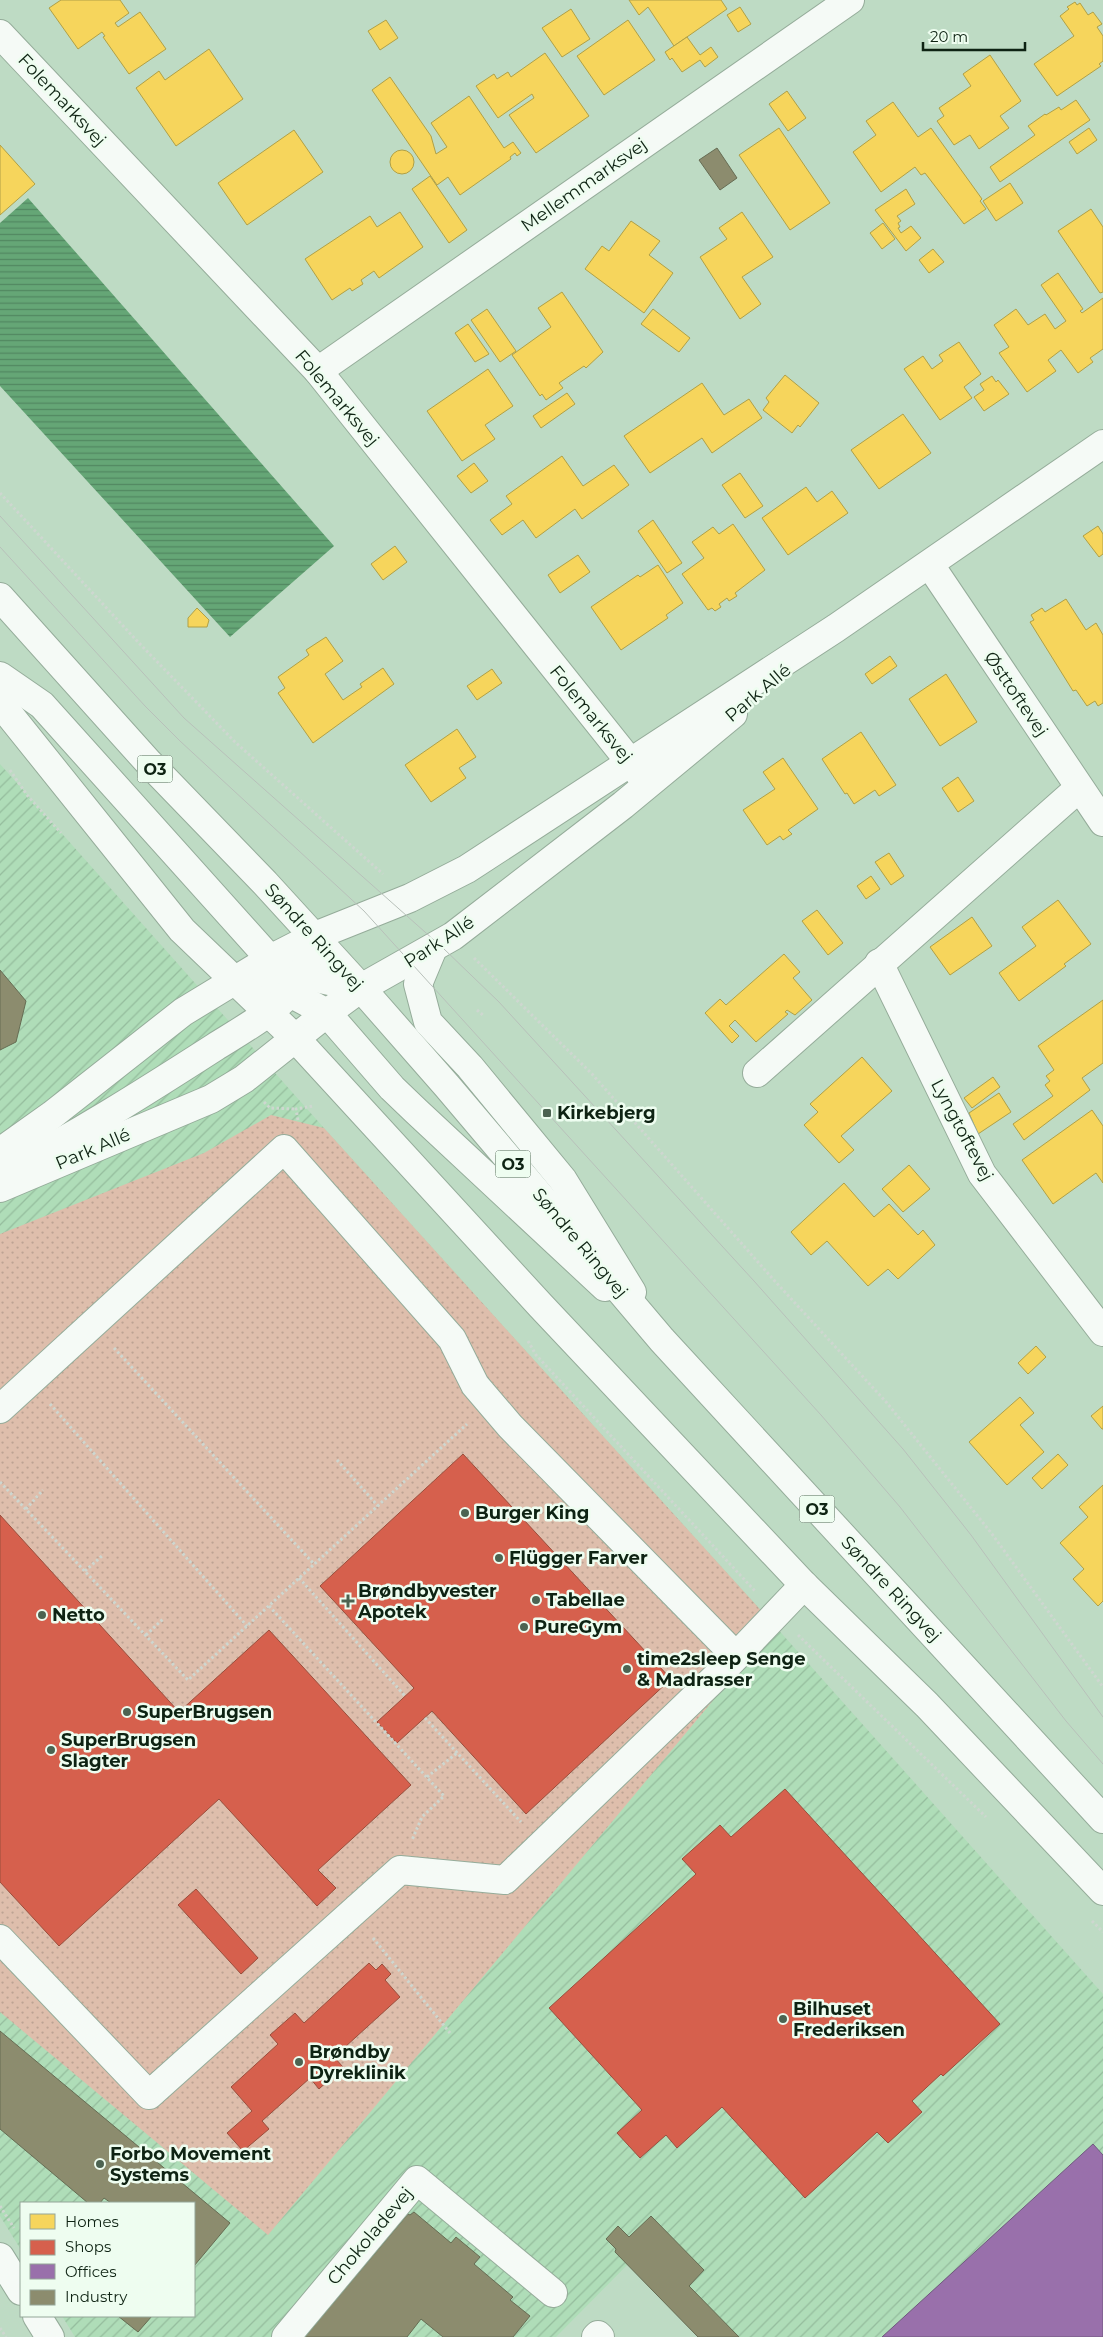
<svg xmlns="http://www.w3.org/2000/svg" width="1103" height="2337" font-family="Montserrat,sans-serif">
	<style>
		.industrial { fill: url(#industrial-furrows) }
		.grass { fill: url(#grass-dots) }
		.water { fill: url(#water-rules) }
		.homes { fill: #f6d55c; stroke: #b0a046 }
		.shops { fill: #d6604d; stroke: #9a4e3c }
		.offices { fill: #9970ab; stroke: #6f597d }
		.industry { fill: #8c8c6e; stroke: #666c53 }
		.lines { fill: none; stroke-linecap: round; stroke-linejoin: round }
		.minor-casing { stroke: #95ac9a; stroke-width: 30 }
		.major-casing { stroke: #95ac9a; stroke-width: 30 }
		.path { stroke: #ced7d0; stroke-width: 3; stroke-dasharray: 2.5 2.5; stroke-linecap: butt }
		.minor { stroke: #f5faf6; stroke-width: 28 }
		.major { stroke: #f5faf6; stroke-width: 28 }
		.tram { stroke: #b8c0ba; stroke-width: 1 }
		.poi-dot { fill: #4c6351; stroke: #eefdf0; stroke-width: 2 }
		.labels { text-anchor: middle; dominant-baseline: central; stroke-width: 5; stroke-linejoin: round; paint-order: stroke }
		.shield { fill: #eefdf0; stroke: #516455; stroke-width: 1 }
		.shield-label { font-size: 16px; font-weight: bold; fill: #0e2313 }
		.street-label { font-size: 18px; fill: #0e2313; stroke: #eefdf0 }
		.poi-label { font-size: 18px; font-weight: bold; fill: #0e2313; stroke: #eefdf0; text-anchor: start }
	</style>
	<defs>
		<pattern id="industrial-furrows" width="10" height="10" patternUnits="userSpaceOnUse" patternTransform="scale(1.25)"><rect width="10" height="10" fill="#afddb8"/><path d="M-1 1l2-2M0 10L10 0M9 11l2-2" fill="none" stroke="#95bd9d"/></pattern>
		<pattern id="grass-dots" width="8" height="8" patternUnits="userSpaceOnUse" patternTransform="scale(1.25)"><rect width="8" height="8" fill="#debeac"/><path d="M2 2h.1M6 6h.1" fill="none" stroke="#bda393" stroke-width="1.8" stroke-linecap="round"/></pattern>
		<pattern id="water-rules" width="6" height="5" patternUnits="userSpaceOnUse" patternTransform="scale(1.25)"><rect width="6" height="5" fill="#65a676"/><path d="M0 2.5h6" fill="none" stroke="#528760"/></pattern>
	</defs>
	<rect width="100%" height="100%" fill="#bedbc4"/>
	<path class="industrial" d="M0,764L324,1128L775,1626L1103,1994V2337H720L639,2253L556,2337H75L62,2316H194V2203H21V2250L0,2216Z"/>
	<path class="grass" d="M271,1115L324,1128L775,1626L268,2235L0,2012V1234L204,1153Z"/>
	<path class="water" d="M28,198L334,546L230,637L0,386V223Z"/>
	<g class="homes">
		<path d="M61,0H120L129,13L115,23L118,27L140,12L166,49L129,74L103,37L105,36L102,32L78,49L49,8Z"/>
		<path d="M629,0H721L727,9L674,46L648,7L639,15Z"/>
		<path d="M1075,2L1077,5L1080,3L1088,15L1093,12L1102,24L1097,27L1103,36V61L1099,64L1101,66L1057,96L1034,64L1074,36L1060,16L1069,9L1067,7Z"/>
		<path d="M740,7L751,24L738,32L727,15Z"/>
		<path d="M571,9L590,39L562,57L542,28Z"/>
		<path d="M386,20L398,38L380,50L368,31Z"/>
		<path d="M628,20L655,60L604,95L577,56Z"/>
		<path d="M687,37L700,55L711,47L718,57L705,67L700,60L682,72L672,58L670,60L665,52Z"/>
		<path d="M209,49L243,99L176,146L136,88L159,71L165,80Z"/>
		<path d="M545,53L589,116L536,153L509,115L534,98L532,94L498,118L476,86L494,74L497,79L508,72L511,77Z"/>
		<path d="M990,55L1021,101L1000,116L1009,128L979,149L970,135L954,145L937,121L944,116L939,108L971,86L963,74Z"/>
		<path d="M390,77L431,136L436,154L447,147L431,123L469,96L504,148L513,142L521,153L517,156L515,153L510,157L511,159L460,195L448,177L437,185L372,90Z"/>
		<path d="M787,91L806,118L788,131L769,104Z"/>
		<path d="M1076,100L1090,120L1000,182L990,167L1035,135L1028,126L1045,114L1046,115L1059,107L1061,110Z"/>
		<path d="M893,102L918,137L931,128L982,199L980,201L986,209L964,224L925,173L921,175L915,167L881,192L853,152L876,135L866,121Z"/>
		<path d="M779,128L830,203L790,230L739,155Z"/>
		<path d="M1089,128L1097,140L1077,154L1069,142Z"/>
		<path d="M294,130L323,172L247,225L218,183Z"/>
		<path d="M0,145L35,184L0,215Z"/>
		<circle cx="402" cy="162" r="12"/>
		<path d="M430,176L467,230L449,243L412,189Z"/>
		<path d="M1010,183L1023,203L996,221L983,201Z"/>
		<path d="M906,189L915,204L897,216L901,221L898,223L900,227L898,228L901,233L911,226L921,238L906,251L875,210Z"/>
		<path d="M1091,209L1103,227V292L1100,293L1058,231Z"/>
		<path d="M400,212L423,247L379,278L374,271L361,280L363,284L352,291L350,288L332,300L305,259L370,216L377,227Z"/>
		<path d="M742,212L773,257L742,277L761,304L740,319L700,257L727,239L719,228Z"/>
		<path d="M631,221L660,241L649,255L673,273L644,313L585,269L602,246L609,251Z"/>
		<path d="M883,223L895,239L882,249L870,233Z"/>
		<path d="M933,249L944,262L929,273L919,260Z"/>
		<path d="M1058,273L1083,309L1080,311L1082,313L1103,298V349L1090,358L1093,362L1078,373L1061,350L1048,360L1056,371L1027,392L999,353L1009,347L994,325L1016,309L1028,325L1045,314L1055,329L1066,321L1041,285Z"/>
		<path d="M562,292L603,352L586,368L584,366L559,383L563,388L546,400L542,394L540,396L512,355L551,327L538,308Z"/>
		<path d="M487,309L516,351L500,362L471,320Z"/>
		<path d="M653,309L690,338L679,352L641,324Z"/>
		<path d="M468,324L489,354L475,362L455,333Z"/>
		<path d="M959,342L981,374L964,387L972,398L940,420L904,369L923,356L932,369L943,361L939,355Z"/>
		<path d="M488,369L513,406L485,425L495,439L462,461L427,411Z"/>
		<path d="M785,375L819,403L800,427L798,425L792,433L763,410L769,402L766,398Z"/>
		<path d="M992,376L996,382L998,380L1009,394L984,411L974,397L984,390L980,384Z"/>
		<path d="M702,383L724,415L749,399L762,418L712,453L702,438L650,473L624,436Z"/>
		<path d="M567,393L575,404L541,428L533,416Z"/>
		<path d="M903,414L931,453L879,489L851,450Z"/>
		<path d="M562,456L583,486L614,465L629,485L582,519L575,509L536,538L523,520L502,535L490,520L512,504L506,496Z"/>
		<path d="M474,463L488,481L471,493L457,476Z"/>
		<path d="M740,473L763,506L745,518L722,485Z"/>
		<path d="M806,487L817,502L832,491L848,513L788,555L762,518Z"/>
		<path d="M653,520L682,563L667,573L638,531Z"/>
		<path d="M733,524L765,570L735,593L737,596L729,601L727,598L719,604L721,607L715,611L712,608L708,610L682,574L704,558L692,542L713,527L719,534Z"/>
		<path d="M1098,526L1103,534V554L1099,557L1083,536Z"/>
		<path d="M395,546L407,562L383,580L371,564Z"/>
		<path d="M578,555L590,572L560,593L548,575Z"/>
		<path d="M658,565L683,603L666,615L668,618L621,650L591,607L638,575L640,577Z"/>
		<path d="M1066,599L1086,630L1096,623L1103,635V703L1098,706L1095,701L1087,706L1076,690L1073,691L1030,622L1034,620L1031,615L1042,608L1045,612Z"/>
		<path d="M197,608L209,620L207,627H188V618Z"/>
		<path d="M326,637L343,661L325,674L343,700L362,687L360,684L383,668L394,684L313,743L278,693L285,688L278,677L309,655L306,650Z"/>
		<path d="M890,656L897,666L872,684L865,674Z"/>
		<path d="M492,669L502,683L477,700L467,686Z"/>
		<path d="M946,674L977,722L940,746L909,699Z"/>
		<path d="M457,729L476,757L459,768L466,778L431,802L405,765Z"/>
		<path d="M861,732L896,785L879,796L875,790L854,804L847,793L845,794L822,759Z"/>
		<path d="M783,758L818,809L788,830L792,834L783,840L780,836L767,845L743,810L775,789L763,772Z"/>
		<path d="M958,777L974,801L958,812L942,788Z"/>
		<path d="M889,853L904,876L891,885L875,862Z"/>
		<path d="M871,876L880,889L866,899L857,886Z"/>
		<path d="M1058,900L1091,944L1064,964L1066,966L1019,1001L999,973L1036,946L1022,927Z"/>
		<path d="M817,910L843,943L828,955L802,921Z"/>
		<path d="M972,917L992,946L950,975L930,947Z"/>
		<path d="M784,954L800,972L793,978L812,1000L795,1015L787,1010L785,1012L788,1014L756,1042L735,1020L729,1026L739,1036L732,1043L705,1013L720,999L726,1005Z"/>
		<path d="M1103,1000V1063L1082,1078L1090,1090L1024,1140L1013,1124L1053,1096L1045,1085L1050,1081L1046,1076L1054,1070L1038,1046Z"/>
		<path d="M862,1057L892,1091L841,1136L854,1150L839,1163L804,1125L818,1112L810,1104Z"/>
		<path d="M993,1077L1000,1087L972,1108L964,1098Z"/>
		<path d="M999,1093L1011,1112L978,1134L969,1113Z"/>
		<path d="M1092,1110L1103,1126V1183L1096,1173L1053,1204L1022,1160Z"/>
		<path d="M909,1165L930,1189L903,1212L882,1189Z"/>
		<path d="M844,1183L874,1217L889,1204L918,1235L923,1230L935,1245L898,1279L888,1269L868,1286L827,1241L811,1255L791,1232Z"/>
		<path d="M1036,1346L1046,1357L1028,1374L1018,1363Z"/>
		<path d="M1020,1397L1034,1413L1020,1425L1044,1452L1007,1485L969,1442Z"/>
		<path d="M1103,1406V1429H1102L1091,1416Z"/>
		<path d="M1058,1454L1068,1465L1042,1489L1032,1478Z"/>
		<path d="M1103,1485V1601L1098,1606L1073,1579L1084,1569L1060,1543L1088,1517L1079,1507Z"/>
	</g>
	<g class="shops">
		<path d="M463,1454L671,1679L526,1814L432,1711L397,1743L377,1722L414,1688L320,1586Z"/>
		<path d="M0,1515L179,1712L269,1630L411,1785L318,1870L336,1888L317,1906L219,1799L59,1946L0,1882Z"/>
		<path d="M785,1789L1000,2024L943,2076L941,2074L912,2101L922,2112L888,2143L877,2132L805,2198L722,2107L677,2148L666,2135L640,2158L617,2133L642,2110L549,2008L696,1874L682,1859L720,1825L731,1837Z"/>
		<path d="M196,1889L258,1958L241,1974L178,1905Z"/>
		<path d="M369,1963L376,1970L382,1964L391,1974L385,1980L400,1997L334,2057L343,2067L319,2089L310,2078L262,2121L269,2129L243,2151L227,2133L252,2111L231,2087L278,2044L270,2035L295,2013L304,2023Z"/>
	</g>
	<path class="offices" d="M1093,2144L1103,2155V2337H882Z"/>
	<g class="industry">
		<path d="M717,148L737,178L720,190L699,160Z"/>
		<path d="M0,970L26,1001L16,1042L0,1050Z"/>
		<path d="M0,2031L230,2223L194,2266V2203H111L104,2198L100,2203H88L0,2129Z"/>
		<path d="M414,2212L451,2243L456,2237L480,2257L474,2264L513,2297L510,2300L530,2316L513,2337H443L421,2319L407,2337H305L408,2214L410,2215Z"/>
		<path d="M651,2216L704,2270L689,2286L739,2337H698L615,2252L616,2249L606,2239L618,2226L629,2237Z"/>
		<path d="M118,2316H152L138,2332Z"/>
	</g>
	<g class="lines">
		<defs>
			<g id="minor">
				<path d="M0,34L318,371L642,777"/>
				<path d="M318,371L850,0"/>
				<path d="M930,565L1103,822"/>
				<path d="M0,676L42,705L270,959L303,975L361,988"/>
				<path d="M433,948L418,984L428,1022L470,1067L563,1180L632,1292"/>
				<path d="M879,963L982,1174L1103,1332"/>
				<path d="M236,980L290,993L327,1013L392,1088L416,1111L605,1287"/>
				<path d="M757,1073L1079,788"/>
				<path d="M0,1152L52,1115L183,1012L270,959L315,936L410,898L467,869L836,628L1103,444"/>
				<path d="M0,1188L211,1099L244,1079L327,1013L361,988L453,936L623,805L733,714"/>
				<path d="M0,1409L284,1149L452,1339L475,1385L510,1426L736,1656"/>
				<path d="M0,1939L149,2095L400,1870L505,1880L721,1672L804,1585"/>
				<path d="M0,2257L21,2291"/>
				<path d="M37,2316L50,2337"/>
				<path d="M286,2337L417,2180L553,2293"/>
				<path d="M596,2337L598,2335L600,2337"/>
			</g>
			<g id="major">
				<path d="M0,597L149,763L265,883L361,988L447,1086L662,1340L1103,1819"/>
				<path d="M0,703L182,930L296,1039L541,1306L804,1585L927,1705L1103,1891"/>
				<path d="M0,1175C74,1137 145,1092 215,1047C237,1033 275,1012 291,991C305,975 309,956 315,936"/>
			</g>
		</defs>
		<use href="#minor" class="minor-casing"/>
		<use href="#major" class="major-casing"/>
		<g class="path">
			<path d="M0,493L138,642L235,742L383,874"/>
			<path d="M10,770L27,795L61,833"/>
			<path d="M474,958L592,1074L772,1278L887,1403L992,1534L1103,1687"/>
			<path d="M477,1010L484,1016"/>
			<path d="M264,1102L270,1108L296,1109"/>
			<path d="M298,1120L296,1109L313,1106"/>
			<path d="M528,1341L536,1355L755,1591"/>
			<path d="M114,1348L314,1564"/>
			<path d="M50,1404L247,1626"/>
			<path d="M337,1460L378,1506"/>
			<path d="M0,1482L188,1680L467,1424"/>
			<path d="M26,1509L43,1490"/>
			<path d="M85,1571L103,1555"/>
			<path d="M299,1578L405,1696"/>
			<path d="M269,1606L444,1796L422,1817L412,1840"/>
			<path d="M146,1635L163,1619"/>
			<path d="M798,1635L986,1817"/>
			<path d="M425,1718L521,1822"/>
			<path d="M427,1777L457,1753"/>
			<path d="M1092,1921L1103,1932"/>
			<path d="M373,1938L450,2033"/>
			<path d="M0,2206L14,2228"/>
			<path d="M0,2328L6,2337"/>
		</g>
		<use href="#minor" class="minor"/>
		<use href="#major" class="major"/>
		<g class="tram">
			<path d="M0,516L184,718L443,948L499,1002L754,1281L903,1449L971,1535L1103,1717"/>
			<path d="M0,547L145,706L180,741L364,911L821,1415L900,1507L1066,1721L1103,1764"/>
		</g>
	</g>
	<g class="poi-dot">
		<rect x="542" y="1108" width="10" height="10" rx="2.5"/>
		<circle cx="465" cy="1513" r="5"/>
		<circle cx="499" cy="1558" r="5"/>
		<circle cx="536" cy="1600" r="5"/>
		<path d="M345.5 1593.5h5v5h5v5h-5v5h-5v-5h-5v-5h5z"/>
		<circle cx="42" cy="1615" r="5"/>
		<circle cx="524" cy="1627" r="5"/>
		<circle cx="627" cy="1669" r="5"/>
		<circle cx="127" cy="1712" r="5"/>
		<circle cx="51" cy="1750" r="5"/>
		<circle cx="783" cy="2019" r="5"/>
		<circle cx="299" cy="2062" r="5"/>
		<circle cx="100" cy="2164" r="5"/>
	</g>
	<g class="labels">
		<g class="shield">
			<rect x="137.5" y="755.5" width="35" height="27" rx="4"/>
			<rect x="495.5" y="1150.5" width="35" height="27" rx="4"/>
			<rect x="799.5" y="1495.5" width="35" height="27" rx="4"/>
		</g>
		<g class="shield-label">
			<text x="155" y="769">O3</text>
			<text x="513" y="1164">O3</text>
			<text x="817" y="1509">O3</text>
		</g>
		<g class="street-label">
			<text transform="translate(62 100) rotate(47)">Folemarksvej</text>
			<text transform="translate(584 185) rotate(-35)">Mellemmarksvej</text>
			<text transform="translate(337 398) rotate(50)">Folemarksvej</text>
			<text transform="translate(758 693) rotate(-40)">Park Allé</text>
			<text transform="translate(1016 694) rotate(56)">Østtoftevej</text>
			<text transform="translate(591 714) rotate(51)">Folemarksvej</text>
			<text transform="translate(314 937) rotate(48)">Søndre Ringvej</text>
			<text transform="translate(439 942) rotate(-33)">Park Allé</text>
			<text transform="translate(962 1130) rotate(62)">Lyngtoftevej</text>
			<text transform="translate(93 1149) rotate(-23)">Park Allé</text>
			<text transform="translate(580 1243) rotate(50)">Søndre Ringvej</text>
			<text transform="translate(891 1589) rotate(47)">Søndre Ringvej</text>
			<text transform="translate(370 2236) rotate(-50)">Chokoladevej</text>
		</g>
		<g class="poi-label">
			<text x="557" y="1113">Kirkebjerg</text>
			<text x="475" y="1513">Burger King</text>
			<text x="509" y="1558">Flügger Farver</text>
			<text x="358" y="1591">Brøndbyvester<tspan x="358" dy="21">Apotek</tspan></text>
			<text x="546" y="1600">Tabellae</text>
			<text x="52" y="1615">Netto</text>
			<text x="534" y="1627">PureGym</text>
			<text x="637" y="1659">time2sleep Senge<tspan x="637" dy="21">&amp; Madrasser</tspan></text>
			<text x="137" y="1712">SuperBrugsen</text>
			<text x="61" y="1740">SuperBrugsen<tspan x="61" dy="21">Slagter</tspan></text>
			<text x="793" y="2009">Bilhuset<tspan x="793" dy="21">Frederiksen</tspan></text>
			<text x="309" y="2052">Brøndby<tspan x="309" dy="21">Dyreklinik</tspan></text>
			<text x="110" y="2154">Forbo Movement<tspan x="110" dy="21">Systems</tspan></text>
		</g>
	</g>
	<rect x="20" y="2202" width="175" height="115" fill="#eefdf0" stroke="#94a698"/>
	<rect x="30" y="2214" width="25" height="15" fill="#f6d55c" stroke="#94a698"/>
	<text x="65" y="2227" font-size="15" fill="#0e2313">Homes</text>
	<rect x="30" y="2240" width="25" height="15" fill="#d6604d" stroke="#94a698"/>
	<text x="65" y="2252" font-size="15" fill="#0e2313">Shops</text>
	<rect x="30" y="2264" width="25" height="15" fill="#9970ab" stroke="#94a698"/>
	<text x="65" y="2277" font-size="15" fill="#0e2313">Offices</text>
	<rect x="30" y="2290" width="25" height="15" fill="#8c8c6e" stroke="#94a698"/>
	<text x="65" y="2302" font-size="15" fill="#0e2313">Industry</text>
	<path d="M923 42v8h102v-8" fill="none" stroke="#0e2313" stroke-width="2.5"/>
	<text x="930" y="42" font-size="15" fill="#0e2313" stroke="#eefdf0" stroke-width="4" paint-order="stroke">20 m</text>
</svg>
